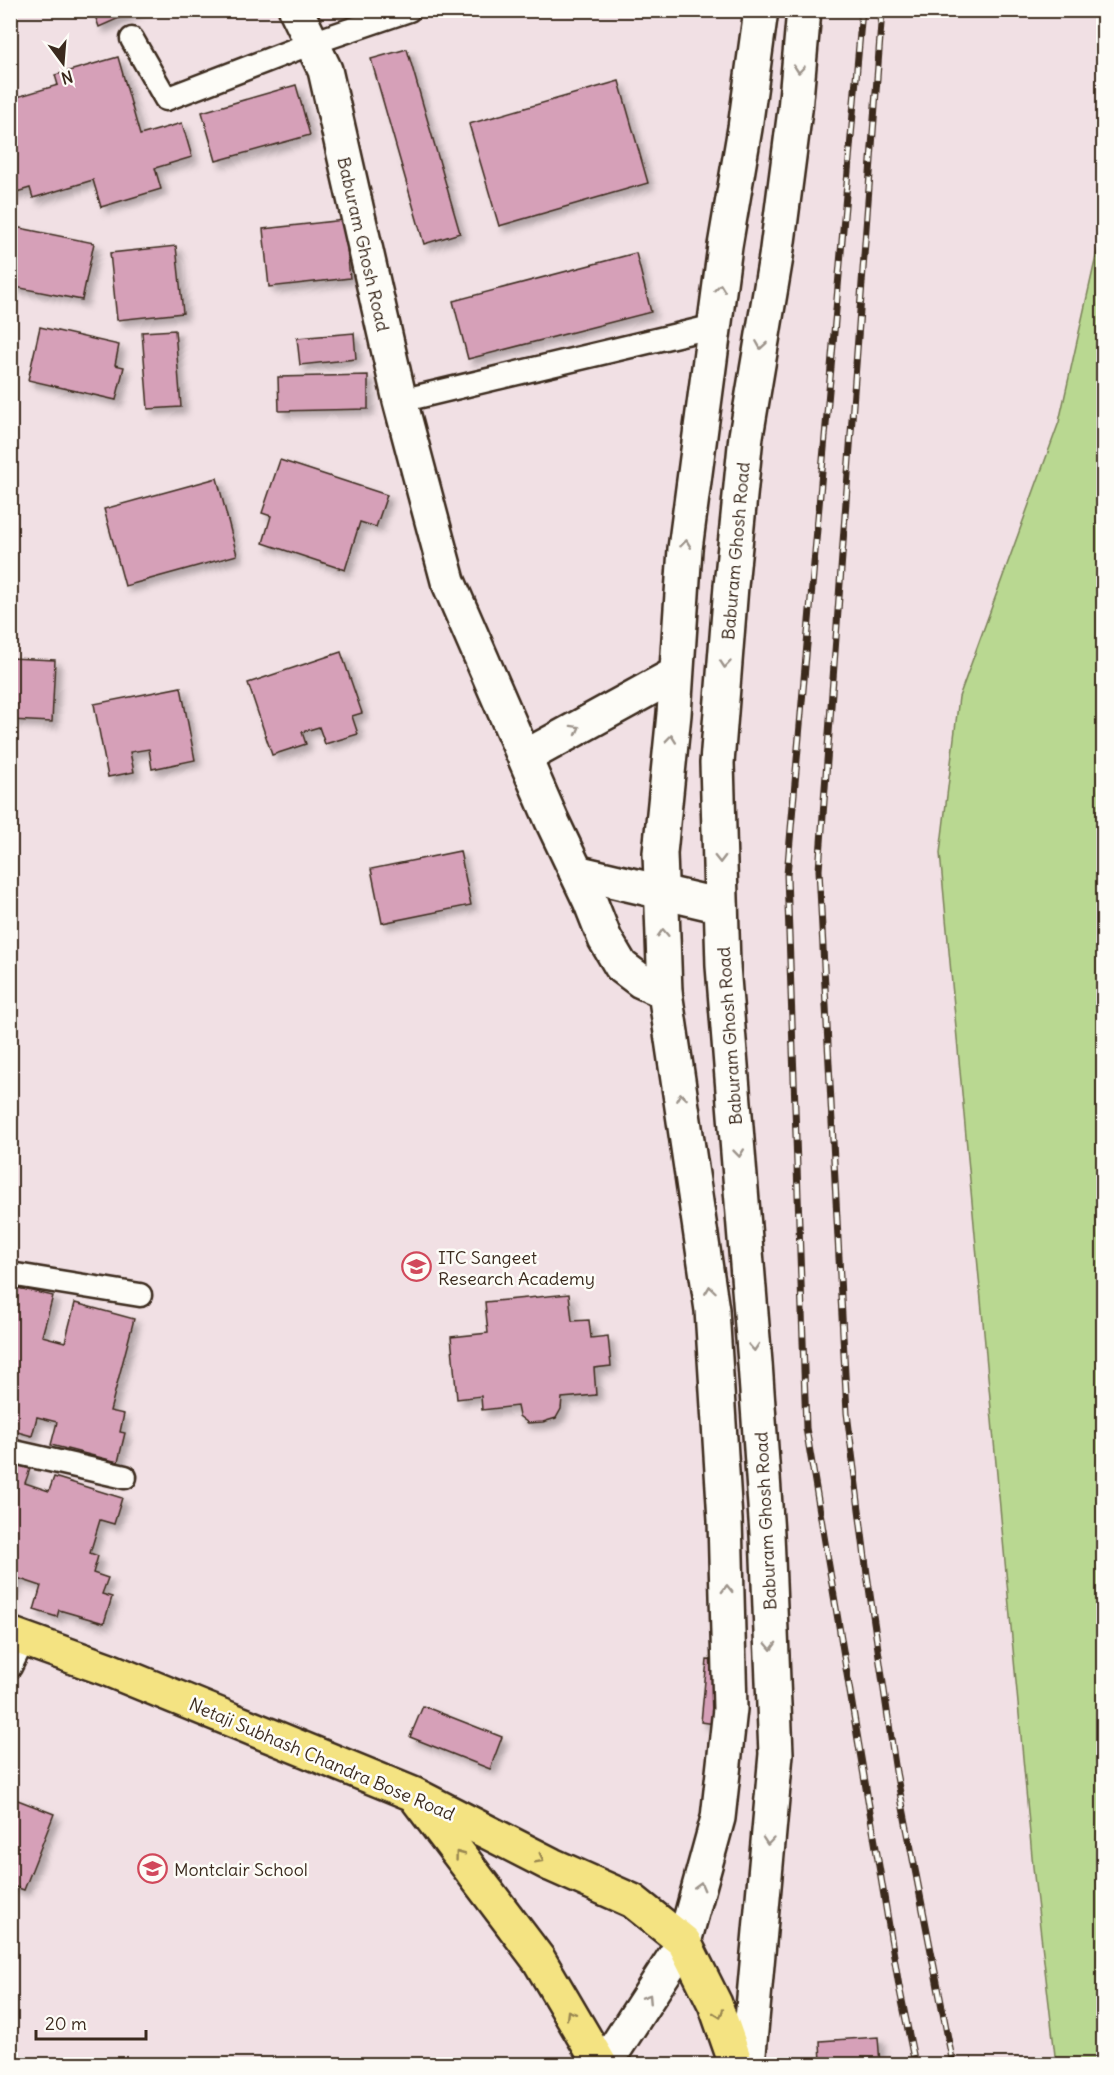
<svg xmlns="http://www.w3.org/2000/svg" width="1114" height="2075" font-family="Delius,sans-serif">
	<style>
		.green { fill: #b9d891; stroke: #7a8158; stroke-width: 1.5 }
		.water { fill: #90e0ed; stroke: #6e979a; stroke-width: 1.5 }
		.building { fill: #d6a0b8; stroke: #3b2a1e; stroke-width: 1.5; filter: url(#shadow) }
		.lines { fill: none; stroke-linecap: round; stroke-linejoin: round }
		.service-casing { stroke: #3b2a1e; stroke-width: 27 }
		.tertiary-casing { stroke: #3b2a1e; stroke-width: 38 }
		.secondary-casing { stroke: #3b2a1e; stroke-width: 38 }
		.primary-casing { stroke: #3b2a1e; stroke-width: 38 }
		.service { stroke: #fdfcf7; stroke-width: 22 }
		.tertiary { stroke: #fdfcf7; stroke-width: 33 }
		.secondary { stroke: #fdfcf7; stroke-width: 33 }
		.primary { stroke: #f4e382; stroke-width: 33 }
		.rail-casing { stroke: #3b2a1e; stroke-width: 7 }
		.rail { stroke: #fdfcf7; stroke-width: 4.5; stroke-dasharray: 14; stroke-linecap: butt }
		.oneway { stroke: #9c938a }
		.oneway2 { stroke: #988650 }
		.labels { text-anchor: middle; dominant-baseline: central; stroke-width: 5; stroke-linejoin: round; paint-order: stroke }
		.street-label { font-size: 18px; fill: #3b2a1e; stroke: #fdfcf7 }
		.poi-label { font-size: 18px; fill: #3b2a1e; stroke: #fdfcf7; text-anchor: start }
	</style>
	<defs>
		<filter id="shadow"><feDropShadow dx="5.5" dy="5.5" stdDeviation="3" flood-color="#0004"/></filter>
	</defs>
	<rect width="100%" height="100%" fill="#f1e0e4"/>
	<filter id="ink" filterUnits="userSpaceOnUse"><feTurbulence type="fractalNoise" baseFrequency=".0167" numOctaves="2"/><feDisplacementMap in="SourceGraphic" scale="12" xChannelSelector="R" yChannelSelector="G"/><feConvolveMatrix kernelMatrix="1 2 1 2 8 2 1 2 1" color-interpolation-filters="sRGB"/></filter>
	<g filter="url(#ink)">
		<path class="green" d="M1103,225L1104,2064H1056L1033,1867L940,853L959,697L1059,422Z"/>
		<path class="water" d="M1103,992V1042L1095,1002Z"/>
		<g class="building">
			<path d="M93,10H137L99,27Z"/>
			<path d="M407,49L460,233L424,244L371,59Z"/>
			<path d="M118,57L140,135L182,123L192,157L155,168L161,189L101,207L93,180L33,198L30,188L10,194V99L58,85L55,75Z"/>
			<path d="M619,81L648,183L499,226L469,124Z"/>
			<path d="M296,85L310,135L216,161L202,112Z"/>
			<path d="M344,220L350,278L269,287L263,229Z"/>
			<path d="M15,227L94,243L82,300L10,286V251Z"/>
			<path d="M176,246L183,313L117,320L110,253Z"/>
			<path d="M636,253L651,312L468,359L453,301Z"/>
			<path d="M40,327L119,345L115,365L124,367L116,400L28,380Z"/>
			<path d="M175,330L181,407L148,409L142,332Z"/>
			<path d="M354,333L356,359L300,365L297,338Z"/>
			<path d="M368,375V409L279,411L278,377Z"/>
			<path d="M280,460L387,495L376,527L360,522L345,570L263,543L271,516L262,513Z"/>
			<path d="M217,478L237,555L125,586L104,509Z"/>
			<path d="M341,652L362,713L352,716L358,734L325,744L319,727L302,732L306,744L272,755L248,683Z"/>
			<path d="M10,658L55,660L52,722L10,720Z"/>
			<path d="M181,687L195,760L152,769L149,749L130,752L134,772L108,777L94,704Z"/>
			<path d="M460,851L471,905L382,923L371,869Z"/>
			<path d="M10,1286L53,1296L42,1336L65,1342L75,1303L134,1319L110,1411L124,1414L120,1432L125,1433L118,1462L51,1445L57,1422L37,1417L32,1436L10,1430Z"/>
			<path d="M569,1294L572,1321L589,1320L591,1338L608,1336L611,1366L594,1368L596,1395L562,1398L561,1409L556,1418L543,1422L528,1423L519,1416L517,1406L482,1410L481,1396L457,1399L451,1337L488,1333L485,1302Z"/>
			<path d="M10,1463L30,1469L25,1483L49,1491L54,1477L122,1498L114,1524L100,1520L90,1553L98,1556L93,1573L108,1578L102,1594L112,1597L104,1623L59,1610L57,1617L34,1610L41,1586L17,1578L10,1598Z"/>
			<path d="M707,1660L722,1661L716,1724L701,1722Z"/>
			<path d="M423,1706L502,1737L490,1769L410,1737Z"/>
			<path d="M10,1797L54,1814L24,1890L10,1885Z"/>
			<path d="M878,2037L880,2064H821L820,2041Z"/>
			<path d="M10,2054L38,2064H10Z"/>
		</g>
		<g class="lines">
			<defs>
				<g id="service">
					<path d="M132,39L166,99L312,43L409,10"/>
					<path d="M400,401L715,326"/>
					<path d="M10,1274L140,1295"/>
					<path d="M10,1451L125,1477"/>
					<path d="M10,1667L24,1639"/>
				</g>
				<path id="tertiary" d="M296,10L325,70L400,401L448,581L552,821L590,901L605,939L621,966L641,981L665,992"/>
				<g id="secondary">
					<path d="M525,757L676,674"/>
					<path d="M576,872L721,906"/>
					<path d="M605,2064L684,1942L718,1818L730,1709L725,1520L712,1310L665,992L660,853L674,714L685,549L725,246L745,128L761,10"/>
					<path d="M748,2064L776,1754L767,1534L755,1363L723,966L717,763L731,586L746,436L776,257L795,110L804,10"/>
				</g>
				<g id="primary">
					<path d="M10,1634L107,1669L413,1794L552,1865L633,1901L684,1942L715,2004L736,2064"/>
					<path d="M418,1800L539,1960L600,2064"/>
				</g>
			</defs>
			<use href="#service" class="service-casing"/>
			<use href="#tertiary" class="tertiary-casing"/>
			<use href="#secondary" class="secondary-casing"/>
			<use href="#primary" class="primary-casing"/>
			<use href="#service" class="service"/>
			<use href="#tertiary" class="tertiary"/>
			<use href="#secondary" class="secondary"/>
			<use href="#primary" class="primary"/>
			<defs>
				<g id="rail">
					<path d="M862,10L787,875L806,1428L899,1986L915,2064"/>
					<path d="M882,10L819,870L847,1413L867,1574L896,1772L953,2064"/>
				</g>
			</defs>
			<use href="#rail" class="rail-casing"/>
			<use href="#rail" class="rail"/>
		</g>
		<defs><path id="oneway-chevron" d="M-2-3.5L2.5 0L-2 3.5" fill="none" stroke-width="1.6" stroke-linecap="round" stroke-linejoin="round" transform="scale(1.5)"/></defs>
		<g class="oneway">
			<use href="#oneway-chevron" transform="translate(799 69) rotate(95)"/>
			<use href="#oneway-chevron" transform="translate(720 288) rotate(-83)"/>
			<use href="#oneway-chevron" transform="translate(761 345) rotate(99)"/>
			<use href="#oneway-chevron" transform="translate(686 544) rotate(-83)"/>
			<use href="#oneway-chevron" transform="translate(725 664) rotate(95)"/>
			<use href="#oneway-chevron" transform="translate(576 729) rotate(-29)"/>
			<use href="#oneway-chevron" transform="translate(671 739) rotate(-84)"/>
			<use href="#oneway-chevron" transform="translate(720 859) rotate(89)"/>
			<use href="#oneway-chevron" transform="translate(663 933) rotate(-92)"/>
			<use href="#oneway-chevron" transform="translate(681 1097) rotate(-99)"/>
			<use href="#oneway-chevron" transform="translate(739 1153) rotate(84)"/>
			<use href="#oneway-chevron" transform="translate(710 1290) rotate(-98)"/>
			<use href="#oneway-chevron" transform="translate(754 1347) rotate(86)"/>
			<use href="#oneway-chevron" transform="translate(727 1589) rotate(-91)"/>
			<use href="#oneway-chevron" transform="translate(771 1646) rotate(88)"/>
			<use href="#oneway-chevron" transform="translate(768 1841) rotate(95)"/>
			<use href="#oneway-chevron" transform="translate(700 1886) rotate(-75)"/>
			<use href="#oneway-chevron" transform="translate(648 1998) rotate(-57)"/>
		</g>
		<g class="oneway2">
			<use href="#oneway-chevron" transform="translate(459 1855) rotate(-127)"/>
			<use href="#oneway-chevron" transform="translate(540 1859) rotate(27)"/>
			<use href="#oneway-chevron" transform="translate(570 2014) rotate(-121)"/>
			<use href="#oneway-chevron" transform="translate(719 2014) rotate(71)"/>
		</g>
	</g>
	<defs>
		<symbol id="university-ring" viewBox="-11 -11 22 22"><circle r="9.5" fill="#fdfcf7" stroke="#d1495b" stroke-width="1.5"/><path d="M0-5L7-2L0 1L-7-2ZM-4 1L0 2.5L4 1V4Q0 6-4 4Z" fill="#d1495b"/></symbol>
		<symbol id="school-ring" viewBox="-11 -11 22 22"><circle r="9.5" fill="#fdfcf7" stroke="#d1495b" stroke-width="1.5"/><path d="M0-5L7-2L0 1L-7-2ZM-4 1L0 2.5L4 1V4Q0 6-4 4Z" fill="#d1495b"/></symbol>
	</defs>
	<g fill-rule="evenodd">
		<use href="#university-ring" x="400" y="1250" width="33" height="33"/>
		<use href="#school-ring" x="136" y="1852" width="33" height="33"/>
	</g>
	<g class="labels">
		<g class="street-label">
			<text transform="translate(364 244) rotate(77)">Baburam Ghosh Road</text>
			<text transform="translate(735 551) rotate(-85)">Baburam Ghosh Road</text>
			<text transform="translate(729 1036) rotate(-94)">Baburam Ghosh Road</text>
			<text transform="translate(765 1521) rotate(-93)">Baburam Ghosh Road</text>
			<text transform="translate(322 1759) rotate(23)">Netaji Subhash Chandra Bose Road</text>
		</g>
		<g class="poi-label">
			<text x="438" y="1257">ITC Sangeet<tspan x="438" dy="21">Research Academy</tspan></text>
			<text x="174" y="1869">Montclair School</text>
		</g>
	</g>
	<rect width="1114" height="2075" fill="none" stroke="#fdfcf7" stroke-width="36"/>
	<rect x="18" y="18" width="1078" height="2039" fill="none" stroke="#3b2a1e" stroke-width="2" filter="url(#ink)"/>
	<g transform="translate(63 63) rotate(164)" stroke="#fdfcf7" stroke-width="4.5" paint-order="stroke">
	<path d="M0-4.5L10 22L0 15L-10 22Z" fill="#3b2a1e"/>
	<text y="-9" font-size="16" font-weight="bold" text-anchor="middle" fill="#3b2a1e">N</text>
	</g>
	<path d="M36 2030v9h110v-9" fill="none" stroke="#3b2a1e" stroke-width="3"/>
	<text x="45" y="2030" font-size="18" fill="#3b2a1e" stroke="#fdfcf7" stroke-width="4.5" paint-order="stroke">20 m</text>
</svg>
